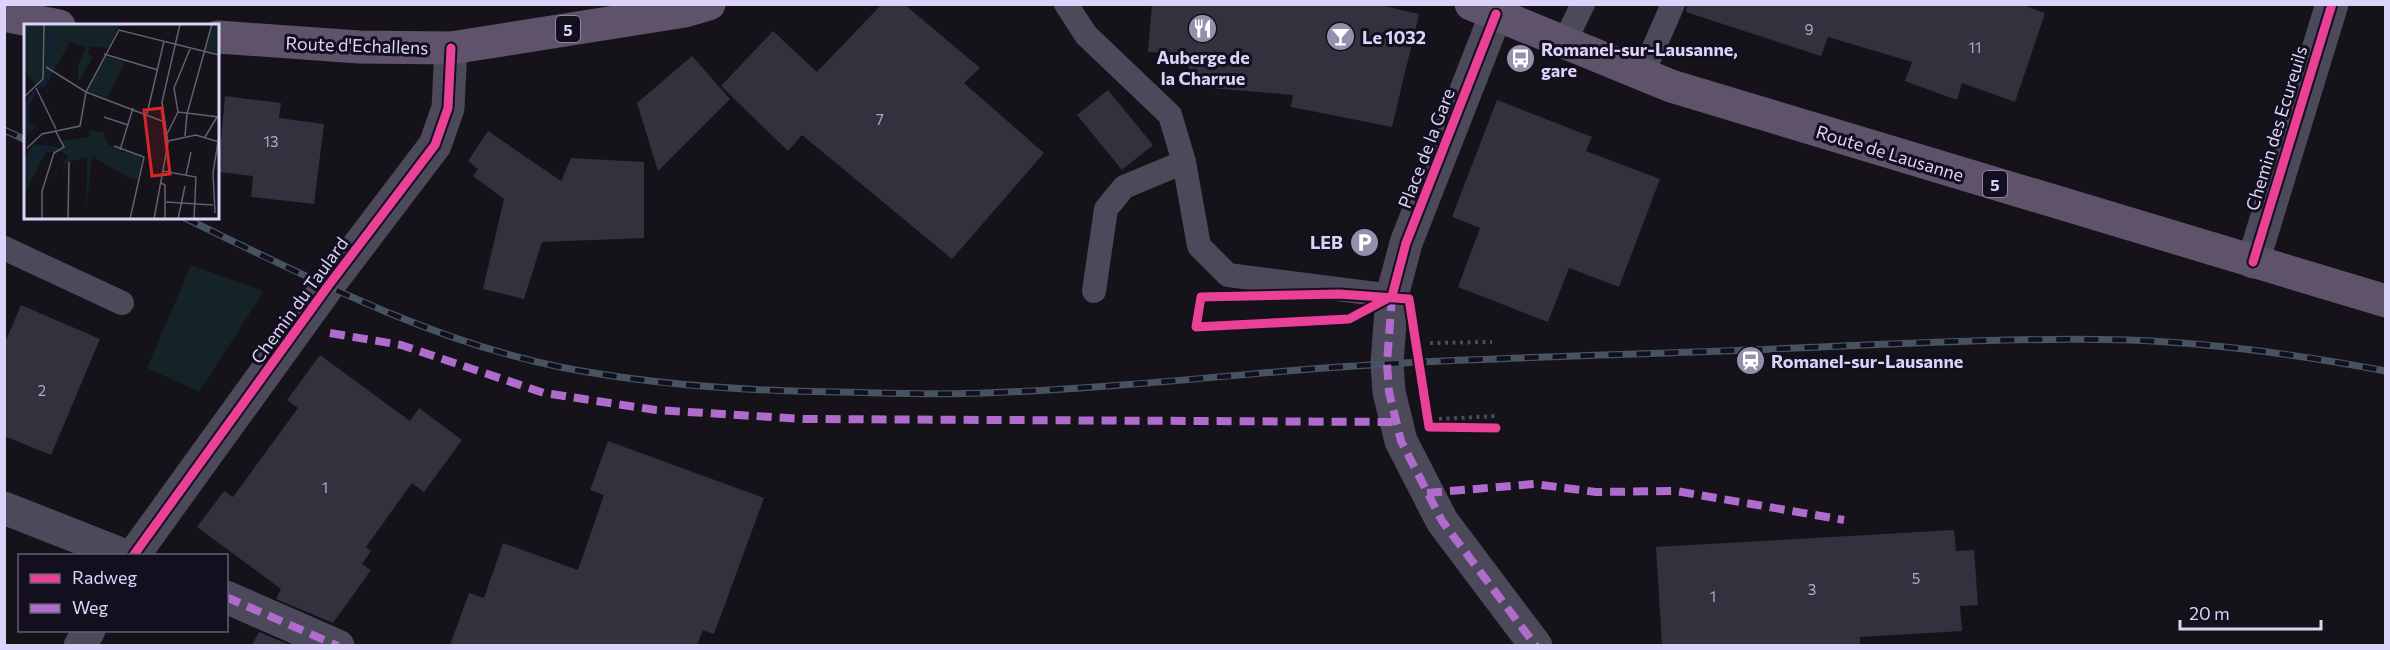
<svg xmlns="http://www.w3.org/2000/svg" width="2390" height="650" font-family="Commissioner,sans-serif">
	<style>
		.green { fill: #132326 }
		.building { fill: #34303d }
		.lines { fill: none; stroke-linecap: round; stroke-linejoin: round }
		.path { stroke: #474e5a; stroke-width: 4; stroke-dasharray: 3 4.5; stroke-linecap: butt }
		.service { stroke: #4b495a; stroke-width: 24 }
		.pedestrian { stroke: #4b495a; stroke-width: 33 }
		.minor { stroke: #4b495a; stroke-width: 33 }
		.primary { stroke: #5f536b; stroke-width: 33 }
		.rail-casing { stroke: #465361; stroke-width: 7 }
		.rail { stroke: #140f1e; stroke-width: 4.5; stroke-dasharray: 14; stroke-linecap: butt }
		.quiet { stroke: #b06ccc; stroke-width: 8; stroke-dasharray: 15 8; stroke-linecap: butt }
		.cycleway-casing { stroke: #140f1e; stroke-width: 13 }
		.cycleway { stroke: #ea4096; stroke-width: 9 }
		.labels { text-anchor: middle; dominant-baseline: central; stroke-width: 6; stroke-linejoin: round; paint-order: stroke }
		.number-label { font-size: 15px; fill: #b1aaca }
		.shield { fill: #140f1e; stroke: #9f98b7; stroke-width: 1.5 }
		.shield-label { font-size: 16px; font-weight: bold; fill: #dbd3f9 }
		.poi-label { font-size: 18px; font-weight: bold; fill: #dbd3f9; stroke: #140f1e; text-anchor: start }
		.street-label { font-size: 18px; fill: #dbd3f9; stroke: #140f1e }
		.inset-river { fill: none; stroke: #131f3b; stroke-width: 3 }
		.inset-road { fill: none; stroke: #645f73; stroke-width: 1.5 }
		.view { fill: #d62828; fill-opacity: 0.15; stroke: #d62828; stroke-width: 3 }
		.inset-edge { fill: none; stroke: #dbd3f9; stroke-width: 3 }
	</style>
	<rect width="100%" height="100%" fill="#15121a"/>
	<path class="green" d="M191,265L264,291L199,392L147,368Z"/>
	<g class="building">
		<path d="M882,4H904L980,68L964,83L1044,153L952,259L802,135L788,151L721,86L773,31L817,72Z"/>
		<path d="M1152,4H1376L1419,14L1392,127L1291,107L1293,95L1187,86L1190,55L1148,52Z"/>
		<path d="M1687,4H2021L2045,13L2015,102L1962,83L1957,100L1905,81L1912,62L1828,37L1821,56L1686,12Z"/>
		<path d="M692,56L730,99L658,171L637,103Z"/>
		<path d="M1108,90L1153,145L1122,170L1077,115Z"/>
		<path d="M225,96L281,103L279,118L324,124L314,204L251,197L253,176L218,172Z"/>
		<path d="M1497,100L1592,137L1586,151L1660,179L1619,287L1569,268L1548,322L1458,287L1480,228L1452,217Z"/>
		<path d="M488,131L561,181L571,158L644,162V238L542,242L524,299L483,289L504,199L473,176L478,169L468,161Z"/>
		<path d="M21,305L100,339L51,455L4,436V345Z"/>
		<path d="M320,355L410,421L419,408L462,440L424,492L412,483L366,547L371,551L362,564L371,570L333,623L276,599L281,589L197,527L224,491L233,497L298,408L287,400Z"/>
		<path d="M608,441L764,498L714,634L703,630L697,645H450L469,593L484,598L503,543L578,570L604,495L590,490Z"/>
		<path d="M1954,530L1956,551L1974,550L1978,605L1960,606L1962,631L1860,637V645H1662L1656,547Z"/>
		<path d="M259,632L290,645H252Z"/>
	</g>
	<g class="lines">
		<g class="path">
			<path d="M1430,343L1492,342"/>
			<path d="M1439,419L1495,416"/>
		</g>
		<g class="service">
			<path d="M1066,4L1086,35L1170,115L1184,162L1199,246L1228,275L1392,296"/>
			<path d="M1565,41L1583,4"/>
			<path d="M1642,75L1673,4"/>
			<path d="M4,248L122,303"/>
			<path d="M1094,291L1106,209L1124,187L1184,162"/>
		</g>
		<g class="pedestrian">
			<path d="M1392,296L1387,363L1389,392L1401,441L1442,521L1536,646"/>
			<path d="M226,597L338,646"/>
		</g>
		<g class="minor">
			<path d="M2253,262L2332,4"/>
			<path d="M1392,296L1406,243L1496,14"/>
			<path d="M4,508L126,556"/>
			<path d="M133,556L328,286L435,145L448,108L451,48"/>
			<path d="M80,646L89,630"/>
		</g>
		<g class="primary">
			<path d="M1471,4L1671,86L2386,301"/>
			<path d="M4,15L59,26"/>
			<path d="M218,37L359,47L451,48L685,11L709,4"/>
		</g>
		<defs>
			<g id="rail">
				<path d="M4,130L26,140"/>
				<path d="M185,218C305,276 428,340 560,367C652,385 745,391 839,392C888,393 937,395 985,393C1090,389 1194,379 1299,370C1448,358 1598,356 1748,350C1875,345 2002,337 2129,340C2215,343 2301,355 2386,371"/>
			</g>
		</defs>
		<use href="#rail" class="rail-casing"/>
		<use href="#rail" class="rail"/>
		<g class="quiet">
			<path d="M1392,296L1387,363L1389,392L1401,441L1442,521L1536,646"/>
			<path d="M330,333L401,345L544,393L656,410L804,419L1395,422"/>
			<path d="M1427,493L1534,484L1596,492L1676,491L1844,520"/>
			<path d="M226,597L338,646"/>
		</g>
		<defs>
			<g id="cycleway">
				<path d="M1496,14L1406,243L1392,296L1349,319L1196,327L1201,297L1339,294L1409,299L1429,427L1496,428"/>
				<path d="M2253,262L2332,4"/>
				<path d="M133,556L328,286L435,145L448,108L451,48"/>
			</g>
		</defs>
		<use href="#cycleway" class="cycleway-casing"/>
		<use href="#cycleway" class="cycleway"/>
	</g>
	<defs>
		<symbol id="restaurant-disc" viewBox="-11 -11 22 22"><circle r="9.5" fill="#968fab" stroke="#140f1e"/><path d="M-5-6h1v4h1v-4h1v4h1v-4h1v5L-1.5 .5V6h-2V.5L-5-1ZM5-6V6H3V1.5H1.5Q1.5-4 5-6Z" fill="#fff"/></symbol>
		<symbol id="bar-disc" viewBox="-11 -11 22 22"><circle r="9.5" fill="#968fab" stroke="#140f1e"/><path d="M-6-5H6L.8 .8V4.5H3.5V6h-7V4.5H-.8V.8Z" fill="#fff"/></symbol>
		<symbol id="bus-disc" viewBox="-11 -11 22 22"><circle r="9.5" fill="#968fab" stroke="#140f1e"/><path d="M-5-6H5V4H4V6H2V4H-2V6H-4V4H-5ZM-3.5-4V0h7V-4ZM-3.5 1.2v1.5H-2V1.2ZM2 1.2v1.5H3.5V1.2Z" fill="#fff"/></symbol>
		<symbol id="parking-disc" viewBox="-11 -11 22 22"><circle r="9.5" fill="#968fab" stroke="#140f1e"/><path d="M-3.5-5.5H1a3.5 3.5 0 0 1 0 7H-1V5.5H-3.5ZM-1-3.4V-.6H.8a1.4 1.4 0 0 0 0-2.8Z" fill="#fff"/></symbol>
		<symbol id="station-disc" viewBox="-11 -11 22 22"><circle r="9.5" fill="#968fab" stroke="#140f1e"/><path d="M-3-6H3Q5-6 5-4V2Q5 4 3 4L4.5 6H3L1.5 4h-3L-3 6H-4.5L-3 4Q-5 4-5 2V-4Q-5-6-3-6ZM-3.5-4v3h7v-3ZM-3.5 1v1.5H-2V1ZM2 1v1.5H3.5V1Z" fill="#fff"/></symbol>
	</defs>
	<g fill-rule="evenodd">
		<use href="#restaurant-disc" x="1186" y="12" width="33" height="33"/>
		<use href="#bar-disc" x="1324" y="20" width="33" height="33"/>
		<use href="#bus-disc" x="1504" y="42" width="33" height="33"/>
		<use href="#parking-disc" x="1348" y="226" width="33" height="33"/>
		<use href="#station-disc" x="1734" y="344" width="33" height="33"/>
	</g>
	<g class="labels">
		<g class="number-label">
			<text x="1809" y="29">9</text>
			<text x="1975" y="47">11</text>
			<text x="880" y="119">7</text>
			<text x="271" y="141">13</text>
			<text x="42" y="390">2</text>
			<text x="325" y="487">1</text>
			<text x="1916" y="578">5</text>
			<text x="1812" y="589">3</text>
			<text x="1713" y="596">1</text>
		</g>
		<g class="shield">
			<rect x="556" y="16" width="24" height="26" rx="4.5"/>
			<rect x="1983" y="171" width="24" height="26" rx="4.5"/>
		</g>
		<g class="shield-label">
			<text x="568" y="29">5</text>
			<text x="1995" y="184">5</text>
		</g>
		<g class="poi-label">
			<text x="1362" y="37">Le 1032</text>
			<text x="1541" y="49">Romanel-sur-Lausanne,<tspan x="1541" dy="21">gare</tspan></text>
			<text x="1203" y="57" text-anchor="middle">Auberge de<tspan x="1203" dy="21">la Charrue</tspan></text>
			<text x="1343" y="242" text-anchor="end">LEB</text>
			<text x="1771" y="361">Romanel-sur-Lausanne</text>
		</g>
		<g class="street-label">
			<text transform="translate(357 45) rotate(2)">Route d'Echallens</text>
			<text transform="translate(2276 128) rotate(-73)">Chemin des Ecureuils</text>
			<text transform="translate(1426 148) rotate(-69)">Place de la Gare</text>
			<text transform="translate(1890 153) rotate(17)">Route de Lausanne</text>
			<text transform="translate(299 300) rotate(-54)">Chemin du Taulard</text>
		</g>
	</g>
	<g transform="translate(24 24)">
		<rect width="195" height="195" fill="#15121a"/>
		<path d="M0,0H96L84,24L66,22L64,29L69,33L54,59V42L62,23L46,18L21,63L15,64L0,46ZM189,0H195L194,29L181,27ZM81,32L101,38L83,74L64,67ZM6,70L9,73L5,77L3,96L11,104L4,108L0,129V82ZM66,106L80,109L84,120L96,127L118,132L114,156L103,153L68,132L62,189L63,133L44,138L38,151L42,138L34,143L27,162L32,145L45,133L39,128H22L0,171V135L10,120L40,124L32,111L37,117L45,116L65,113Z" fill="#132326"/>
		<path class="inset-river" d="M25,42L30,0M13,63L24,56L25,47M0,112L4,103L2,84L11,67M0,149L4,138L15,125H32"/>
		<path class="inset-road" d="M80,30L134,46M22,43L62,68L138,97M12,64L32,105M0,73L19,55L20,0M154,88L195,93M123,90L140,17M80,93L104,101M143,110L154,88L150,64L166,25M161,112L163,90L188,0M181,113L193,93M144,117L172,111L195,118M90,122L120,133L106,195M3,124L18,110L56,102L62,68L95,6L195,31M96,126L109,84M139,147L172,153L170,195M162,151L167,128M137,159L141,161V195M142,178L189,181M191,189L189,149L194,118M18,195V167L30,129L40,123L31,106M44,195L45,138M130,195L144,119L138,78L156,0M154,195L161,162"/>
		<path class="view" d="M138,84L146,150L128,152L120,86Z"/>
		<rect width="195" height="195" class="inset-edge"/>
	</g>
	<rect width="2390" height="650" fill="none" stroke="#dbd3f9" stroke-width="12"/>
	<rect x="18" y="554" width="210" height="78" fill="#140f1e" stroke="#645d76" stroke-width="1.5"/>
	<rect x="30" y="574" width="30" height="9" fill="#ea4096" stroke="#645d76" stroke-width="1.5"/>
	<text x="72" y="584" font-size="18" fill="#dbd3f9">Radweg</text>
	<rect x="30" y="604" width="30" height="9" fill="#b06ccc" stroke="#645d76" stroke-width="1.5"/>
	<text x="72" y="614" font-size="18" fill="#dbd3f9">Weg</text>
	<path d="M2180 620v9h141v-9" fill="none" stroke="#dbd3f9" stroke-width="3"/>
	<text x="2189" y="620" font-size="18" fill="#dbd3f9" stroke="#140f1e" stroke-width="4.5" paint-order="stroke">20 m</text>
</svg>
